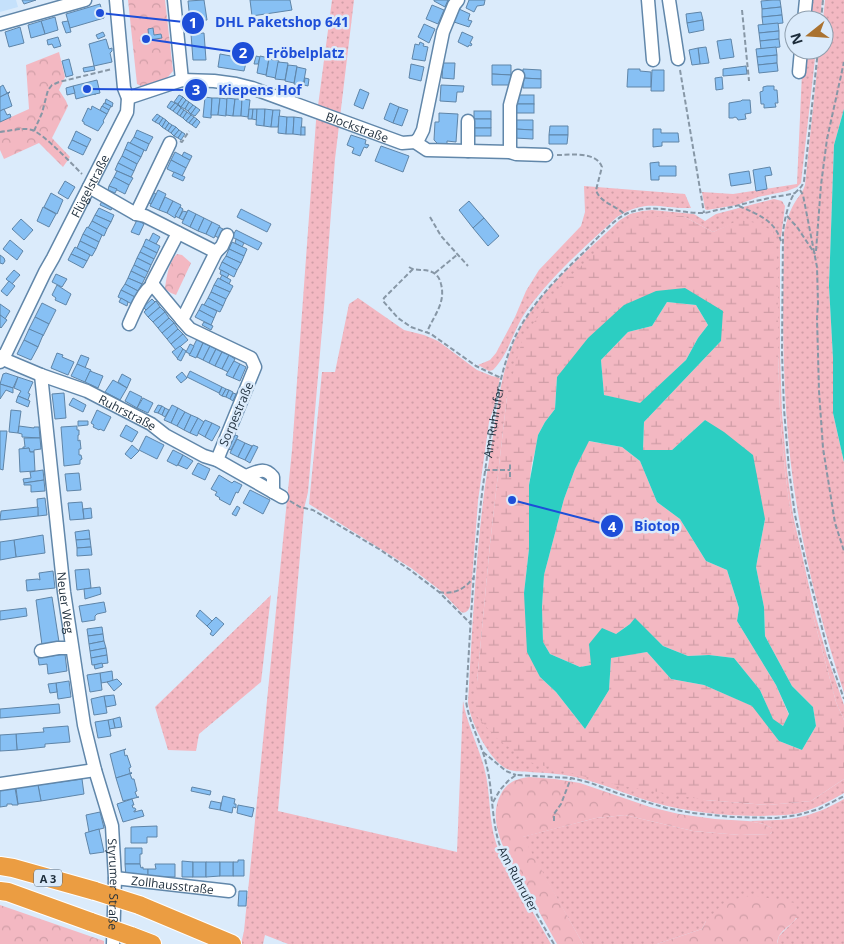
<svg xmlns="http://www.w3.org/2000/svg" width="844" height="944" font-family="'Open Sans',sans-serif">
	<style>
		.built { fill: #c5e1fb }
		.grass { fill: url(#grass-dots) }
		.forest { fill: url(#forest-crowns) }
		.wetland { fill: url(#wetland-marsh); fill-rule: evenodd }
		.water { fill: #2ccec2; fill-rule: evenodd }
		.building { fill: #87c0f4; stroke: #5f85a8 }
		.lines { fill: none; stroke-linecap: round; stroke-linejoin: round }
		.minor-casing { stroke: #6187aa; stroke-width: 15 }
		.highway-casing { stroke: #fff; stroke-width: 20 }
		.path { stroke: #8797a6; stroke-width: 2; stroke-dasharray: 5 2.5; stroke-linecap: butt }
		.minor { stroke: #fff; stroke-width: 12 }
		.highway { stroke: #eb9d42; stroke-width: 18 }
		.highway-bridge-casing { stroke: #fff; stroke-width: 20; stroke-linecap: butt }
		.highway-bridge { stroke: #eb9d42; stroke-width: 18 }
		.labels { text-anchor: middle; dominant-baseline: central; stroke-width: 5; stroke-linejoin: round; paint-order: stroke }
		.shield { fill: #dbebfb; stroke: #556574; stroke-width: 1 }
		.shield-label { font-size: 11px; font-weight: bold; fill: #1c2c3a }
		.street-label { font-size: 12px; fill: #1c2c3a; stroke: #dbebfb }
		.leader { fill: none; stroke: #1d4ed8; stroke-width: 2 }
		.callout-dot { fill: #1d4ed8; stroke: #dbebfb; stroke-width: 2 }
		.mark-label { font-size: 15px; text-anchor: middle; font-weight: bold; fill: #fff }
		.callout-label { font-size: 14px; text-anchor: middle; font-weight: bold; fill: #1d4ed8; stroke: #dbebfb; stroke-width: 5; stroke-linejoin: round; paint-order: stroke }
	</style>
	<defs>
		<pattern id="grass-dots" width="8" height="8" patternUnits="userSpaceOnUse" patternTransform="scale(1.25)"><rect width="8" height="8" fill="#f3b8c2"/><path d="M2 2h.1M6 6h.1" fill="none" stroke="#d09ea7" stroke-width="1.8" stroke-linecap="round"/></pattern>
		<pattern id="forest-crowns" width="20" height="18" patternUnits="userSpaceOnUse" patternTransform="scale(1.25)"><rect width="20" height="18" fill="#f3b8c2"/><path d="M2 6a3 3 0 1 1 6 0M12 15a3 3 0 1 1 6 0" fill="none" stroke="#d09ea7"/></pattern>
		<pattern id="wetland-marsh" width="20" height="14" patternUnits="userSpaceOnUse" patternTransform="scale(1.25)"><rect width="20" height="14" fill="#f3b8c2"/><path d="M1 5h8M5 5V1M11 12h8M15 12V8" fill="none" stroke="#d09ea7"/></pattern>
	</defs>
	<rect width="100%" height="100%" fill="#dbebfb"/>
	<path class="built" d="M0,0H16L18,7L0,12Z"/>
	<g class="grass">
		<path d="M332,0H354L335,159L324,307L308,492L304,509L278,811L457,852L463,701C467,724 478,745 484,767C491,792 488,818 496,843C500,856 508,869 515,880C527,902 539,923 551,944H288L265,935L263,944H241L244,931L292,450L316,121Z"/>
		<path d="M810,0H822L820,20H808Z"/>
		<path d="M825,0H844V109L834,145L829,286L833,358V413L844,462V693C825,634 808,574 798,513C782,421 782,326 784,233C786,222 790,209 797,199C801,194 803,191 805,185L819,50H824V20H823Z"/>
		<path d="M805,50H816L801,183L797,187L787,191L758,197L737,205L707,210L705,209L702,192L733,194L797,184L802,72Z"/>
		<path d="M584,186L685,194L691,208C660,209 647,198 617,217C586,246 552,275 527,310C513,329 510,353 493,370L489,371L478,365L490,360L496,353L515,317L526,291L539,270L581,226L585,212Z"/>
		<path d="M774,199L782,201L785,206L780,246V353L782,414L787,470L793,515L805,568L816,617L827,656L844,705V720L836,702L814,619L802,569L791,515L785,471L780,414L778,353L739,221L713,232L683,216L507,396L490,544L477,682L705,800L768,805L811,801L844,779V793C830,801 815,809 799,813C787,816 773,815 761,816C724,816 687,812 652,802C628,795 606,785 583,779C566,774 547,773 530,772C523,771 514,772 507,769C489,760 470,722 468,702C472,635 475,568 483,502C485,482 489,462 492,442C498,404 502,363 520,329C542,287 586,253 620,220L630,214L642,211L652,210L694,214L705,221L716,214Z"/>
		<path d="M358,298L404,330L424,335L438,341L477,370L492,376L500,378L495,404L489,422L478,501L470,606C469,610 466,614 461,612L441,591L411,568L309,504L322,372H335L349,304Z"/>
		<path d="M271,595L261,682L199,734L196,751L168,750L155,707Z"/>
		<path d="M844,799V944H777L779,936L797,918L706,921L702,929L657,944H583L522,837L596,818L625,815L693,831L740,835L770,834L772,832V828L764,824L748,821C765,820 783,821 800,817C815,814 830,807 844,799Z"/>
	</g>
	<g class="forest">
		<path d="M128,0H165L173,71L166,79L143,87L137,84Z"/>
		<path d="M59,52L65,77L59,90L66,101L68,106L52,138L70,157L63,167L39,143L4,159L0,150V122L29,109L26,65Z"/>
		<path d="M177,254L182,255L191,263L176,295L171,293L165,289C166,278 169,261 177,254Z"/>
		<path d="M529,777L555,779L580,783L650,807L679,814L715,819L748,821L764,824L772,828V832L770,834L740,835L693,831L625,815L596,818L523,837L583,944H557C547,926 537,908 527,890C512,864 484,824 501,794C507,782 516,779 529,777Z"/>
		<path d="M751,895L795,903C803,923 787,923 779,936C778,939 777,941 777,944H657L702,929L706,921L725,902Z"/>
		<path d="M0,905L104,941V944H0Z"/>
	</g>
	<g class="wetland">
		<path d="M683,216L713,232L739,220L757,223L773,231L778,266V353L780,414L785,471L791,515L814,619L836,702L844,720V779L811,801L768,805L705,800L617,785L529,762L495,737L475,714L477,682L490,544L507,396L523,337L564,282L633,218ZM685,288L721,341L644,422L643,451L672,450L705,420L765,519L756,567L764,607L765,636L792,686L813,707L816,726L802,750L779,741L753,706L704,685L671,679L647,652L611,657L609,690L585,729L556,692L540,677L524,593L529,549V485L532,463L536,448L538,435L545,422L555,409L557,377Z"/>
		<path d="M667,302L696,305L708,325L698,338L686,360L640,404L604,395L601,360L628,332L652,326Z"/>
		<path d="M588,441L622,447L640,461L657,502L680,519L706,561L727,570L739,608L737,621L776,685L789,715L783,726L773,720L760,690L734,658L709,655L688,656L663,646L635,619L630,624L616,634L591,665L580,667L550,654L543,642L542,607L544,575L564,499L575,469Z"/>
	</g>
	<g class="water">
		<path d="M844,109V462L833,413V358L829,286L834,145Z"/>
		<path d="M685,288L723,311L721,341L644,422L643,450H672L705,420L724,432L753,455L765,519L756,567L764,607L765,636L792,686L813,707L816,726L802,750L779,741L752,706L704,685L671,679L647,652L611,658L609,690L585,729L556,692L540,677L527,652L524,593L529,549V485L538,435L545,422L555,409L557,377L588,338L624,305L656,291ZM667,302L696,305L708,325L698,338L686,360L640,403L604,395L601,360L628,332L652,326ZM589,441L622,447L640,461L657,502L680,519L706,561L727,570L739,608L737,621L776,685L789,714L783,726L773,719L760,690L734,658L709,655L688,656L663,646L635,618L630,624L616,634L602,628L589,644L591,665L580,667L550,654L543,642L542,607L544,575L564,499L575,469Z"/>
	</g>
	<g class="building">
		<path d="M22,0H36L24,4Z"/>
		<path d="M204,0L207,20L190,21L188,1Z"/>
		<path d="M250,0H290L292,10L252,16Z"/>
		<path d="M434,0H448L445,7L434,1Z"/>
		<path d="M469,0H485L484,5L477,6L474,12L466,8Z"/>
		<path d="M773,0H780L781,7L762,9L761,1Z"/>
		<path d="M100,4L104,18L70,28L66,14Z"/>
		<path d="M432,5L444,10L438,24L426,19Z"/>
		<path d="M781,7L782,15L762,17V9Z"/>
		<path d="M459,9L470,14L468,20L472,21L469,27L454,22Z"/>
		<path d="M701,12L703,20L687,23L686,14Z"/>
		<path d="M782,15L783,23L763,25L762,17Z"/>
		<path d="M55,17L58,30L45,34L41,21Z"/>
		<path d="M703,20L704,30L689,33L687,23Z"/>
		<path d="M41,21L45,34L31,38L28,25Z"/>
		<path d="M68,21L71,32L66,33L62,22Z"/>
		<path d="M778,23L779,31L759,33L758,25Z"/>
		<path d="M424,24L435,29L429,43L418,37Z"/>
		<path d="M20,27L24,43L9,47L5,32Z"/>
		<path d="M153,28L154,35L161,34L162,38L149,40L148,29Z"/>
		<path d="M779,31V39L760,41L759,33Z"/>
		<path d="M103,32L105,36L98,39L96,35Z"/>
		<path d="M462,32L473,37L470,43L472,44L471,46L469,45L468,47L458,42Z"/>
		<path d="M204,33L206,60H193L191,34Z"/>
		<path d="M58,37L61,46L54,48L52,44L48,45L47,40Z"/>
		<path d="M106,39L109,49L112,48V51L110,53L112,62L94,66L89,44Z"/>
		<path d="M731,39L734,57L720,59L717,41Z"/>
		<path d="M779,39L780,47L761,49L760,41Z"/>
		<path d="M420,42L424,44L423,46L428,47L425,61L412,59L415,44L419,45Z"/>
		<path d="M706,47L709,63L700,64L698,48Z"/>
		<path d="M776,47L777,55L757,57L756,49Z"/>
		<path d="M698,48L700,64L692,65L689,50Z"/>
		<path d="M220,54L247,59L244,71L218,67Z"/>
		<path d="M777,55V63L758,65L757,57Z"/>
		<path d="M256,56L260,57L258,64H254Z"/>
		<path d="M260,56L269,58L266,75L257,73Z"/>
		<path d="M69,59L73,75L66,77L62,61Z"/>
		<path d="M269,59L279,61L276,78L266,76Z"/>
		<path d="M278,62L288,63L285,80L275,79Z"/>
		<path d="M443,63H455L454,79L442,78Z"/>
		<path d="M777,63L778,71L759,73L758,65Z"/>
		<path d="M411,64L424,67L421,81L409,78Z"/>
		<path d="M288,65L297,66L294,83L285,81Z"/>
		<path d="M492,65H511V75L492,74Z"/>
		<path d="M94,66L95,70L84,72L83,68Z"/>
		<path d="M746,66L747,74L723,76V69Z"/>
		<path d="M297,67L306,69L303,86L294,84Z"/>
		<path d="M523,69L541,70V79L523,78Z"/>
		<path d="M628,69H640V71L651,72V87H627Z"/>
		<path d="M652,70H664V91H651Z"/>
		<path d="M492,74L511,75L510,85H492Z"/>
		<path d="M722,77L723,89L716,90L715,78Z"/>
		<path d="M305,78L309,79L308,86L304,85Z"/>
		<path d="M523,78L541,79V88H523Z"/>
		<path d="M97,80L100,93L95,94V95V94L76,99L73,86Z"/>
		<path d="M3,85L7,93L10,92L0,97V87Z"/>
		<path d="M441,85L464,86L463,92H457L456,102L440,101Z"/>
		<path d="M73,86L75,93L67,95L66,88Z"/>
		<path d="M767,86H774V90H777L778,103H775L776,107L764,108V104H761L760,92L763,91V87Z"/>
		<path d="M360,89L369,93L363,109L354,105Z"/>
		<path d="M10,92L8,94L12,106L0,111V97Z"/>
		<path d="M179,95L183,97L178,104L174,102Z"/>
		<rect x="516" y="95" width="18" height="9"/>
		<path d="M183,97L186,100L181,107L178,104Z"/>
		<path d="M205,97L212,98L211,118L203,117Z"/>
		<path d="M212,98H220L218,115H211Z"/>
		<path d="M220,98L227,99L226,116L218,115Z"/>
		<path d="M227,98L235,99L233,116L226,115Z"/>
		<path d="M106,99L113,103L112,107L105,103Z"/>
		<path d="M235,99H242L241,116H233Z"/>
		<path d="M242,99L250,100L248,117L241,116Z"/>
		<path d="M186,100L189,102L185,109L181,107Z"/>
		<path d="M742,100H750L751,113L745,114L746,119L738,120L737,118L735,117L733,118H729V103L741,101Z"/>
		<path d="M171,101L175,103L170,109L167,107Z"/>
		<path d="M189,102L193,105L188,111L185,109Z"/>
		<path d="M104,103L111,106L109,110L102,107Z"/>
		<path d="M175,103L178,105L173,111L170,109Z"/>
		<path d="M390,103L399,107L393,123L384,119Z"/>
		<rect x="516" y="104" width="18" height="9"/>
		<path d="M178,105L181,108L177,114L173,111Z"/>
		<path d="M193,105L196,107L191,114L188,111Z"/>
		<path d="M92,106L107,114L103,121L104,122L98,131L84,124V122L82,121L88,108L91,110Z"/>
		<path d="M102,106L109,110L107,114L100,110Z"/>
		<path d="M196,107L200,110L195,116L191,114Z"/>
		<path d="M399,107L408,110L402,126L393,123Z"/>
		<path d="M181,108L184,110L180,116L177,114Z"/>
		<path d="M4,109L7,115L10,114L11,117L0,122V111Z"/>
		<path d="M249,109H253L252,119H248Z"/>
		<path d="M253,109H257V120L252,119Z"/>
		<path d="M257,109H265L264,126L256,125Z"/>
		<path d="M265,109L273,110L271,127L264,126Z"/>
		<path d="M184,110L187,112L183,118L180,116Z"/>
		<path d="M273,110H280L278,127H271Z"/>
		<rect x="474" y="111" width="17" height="8"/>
		<path d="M187,112L191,115L186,121L183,118Z"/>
		<path d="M439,113L458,114L456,142L447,141V145L438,144L434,140L435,122H439Z"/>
		<path d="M157,114L160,116L155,122L152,120Z"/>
		<path d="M191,115L194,117L189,123L186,121Z"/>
		<path d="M160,116L163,118L159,124L155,122Z"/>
		<path d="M279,116L287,117L286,134L278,133Z"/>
		<path d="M194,117L197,119L192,125L189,123Z"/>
		<path d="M287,117H294L293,134H286Z"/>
		<path d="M294,117L302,118L301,135L293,134Z"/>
		<path d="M163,118L166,120L162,127L159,124Z"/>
		<path d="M197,119L200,122L196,128L192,125Z"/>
		<path d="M474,119H491V128H473Z"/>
		<path d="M166,120L169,123L165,129L162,127Z"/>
		<path d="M515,120H533V130L515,129Z"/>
		<path d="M169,123L172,125L168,131L165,129Z"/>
		<path d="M172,125L176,127L171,133L168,131Z"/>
		<path d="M550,126H568V135H549Z"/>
		<path d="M176,127L179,130L174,136L171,133Z"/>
		<rect x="301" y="127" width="4" height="8"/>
		<rect x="473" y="128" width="18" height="8"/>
		<path d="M515,129L533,130V139L515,138Z"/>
		<path d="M653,129H661V133H678L679,142H662V146L653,147Z"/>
		<path d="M137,130L153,137L149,144L134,137Z"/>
		<path d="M179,130L182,132L178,138L174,136Z"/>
		<path d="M76,131L91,139L87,147L72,140Z"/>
		<path d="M182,132L185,134L181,140L178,138Z"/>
		<path d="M351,135L366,140L365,144L369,145L367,148L364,147L360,156L352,153L354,148L347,145Z"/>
		<path d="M549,135H568L567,144H549Z"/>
		<path d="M134,137L149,144L146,151L130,143Z"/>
		<path d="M72,140L87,147L83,155L68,148Z"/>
		<path d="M128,142L144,150L141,157L125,149Z"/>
		<path d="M381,146L409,156L403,172L375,161Z"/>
		<path d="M125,149L141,157L137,164L122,156Z"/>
		<path d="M175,152L190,160L186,168L171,160Z"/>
		<path d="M184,152L192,156L190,160L182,156Z"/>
		<path d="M122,156L137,164L134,171L118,163Z"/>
		<path d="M171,160L186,168L182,176L167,169Z"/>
		<path d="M659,162V166H676V176H659V180H651L650,163Z"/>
		<path d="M118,163L134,171L131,177L115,170Z"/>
		<path d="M770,167L772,175L765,176L767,189L756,191L753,170Z"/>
		<path d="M117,171L133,178L129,185L114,177Z"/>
		<path d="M749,171L751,183L731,186L729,174Z"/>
		<path d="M174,172L185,177L183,181L172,176Z"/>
		<path d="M114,177L129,185L125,194L109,186Z"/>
		<path d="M65,181L75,187L68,199L58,193Z"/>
		<path d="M109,186L117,189L115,193L108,190Z"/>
		<path d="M158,190L166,194L159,210L150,206Z"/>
		<path d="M152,192L156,194L151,204L147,202Z"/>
		<path d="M51,193L63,200L57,214L44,207Z"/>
		<path d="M165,197L173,201L167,213L159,210Z"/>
		<path d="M103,199L114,205L111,210L100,205Z"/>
		<path d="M173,201L181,205L175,218L167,213Z"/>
		<path d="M469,201L484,218L473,228L459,210Z"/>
		<path d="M43,207L56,214L49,227L37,221Z"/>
		<path d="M180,207L183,209L179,218L175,216Z"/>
		<path d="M99,208L114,215L111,222L95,215Z"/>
		<path d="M241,209L271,224L267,232L237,217Z"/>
		<path d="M188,210L196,214L190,227L182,223Z"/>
		<path d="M183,211L187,212L183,220L179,218Z"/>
		<path d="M196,214L204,218L198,231L190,227Z"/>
		<path d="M95,215L111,222L107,229L92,221Z"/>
		<path d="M204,218L212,222L206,234L198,231Z"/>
		<path d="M484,218L499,236L488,246L473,228Z"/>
		<path d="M21,219L33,230L24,240L12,229Z"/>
		<path d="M137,220L144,224L139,235L131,232Z"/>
		<path d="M92,221L107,229L104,236L88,228Z"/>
		<path d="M212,222L220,226L214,238L206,234Z"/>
		<path d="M87,227L102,235L99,242L83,234Z"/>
		<path d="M219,227L223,229L219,238L215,236Z"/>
		<path d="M236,230L262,243L258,250L232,237Z"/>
		<path d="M153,233L160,237L156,244L149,241Z"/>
		<path d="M83,234L99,242L96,249L80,241Z"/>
		<path d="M146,239L160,246L157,253L143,246Z"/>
		<path d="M236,239L244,243L242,247L235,243Z"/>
		<path d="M10,240L23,251L17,260L3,249Z"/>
		<path d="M80,241L96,249L92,256L77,248Z"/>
		<path d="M232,242L247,249L244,256L229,249Z"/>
		<path d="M143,246L157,253L154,259L140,252Z"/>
		<path d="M75,247L90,255L87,261L71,254Z"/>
		<path d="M229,249L244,256L241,263L226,256Z"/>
		<path d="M140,252L154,259L151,265L137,258Z"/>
		<path d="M71,254L87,261L83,268L68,260Z"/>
		<path d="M0,255L4,258L5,261L3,264L0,263Z"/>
		<path d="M226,256L241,263L237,270L222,262Z"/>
		<path d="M137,258L151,265L148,272L134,265Z"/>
		<path d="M222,262L237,270L234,277L219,269Z"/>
		<path d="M134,265L148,272L145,278L131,271Z"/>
		<path d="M14,270L20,275L12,284L6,279Z"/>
		<path d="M221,270L229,274L227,278L220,274Z"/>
		<path d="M131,271L145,278L142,284L128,278Z"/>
		<path d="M56,274L67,279L62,287L52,282Z"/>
		<path d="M222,275L231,280L229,284L220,279Z"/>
		<path d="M128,278L142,284L138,291L125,284Z"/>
		<path d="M218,278L233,286L230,292L214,285Z"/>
		<path d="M9,281L15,286L7,296L1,291Z"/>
		<path d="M125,284L138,291L135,297L121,290Z"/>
		<path d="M57,285L71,294L66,305L55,300L56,298L52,295Z"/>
		<path d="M214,285L230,292L226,299L211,292Z"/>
		<path d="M121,290L135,297L132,304L118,297Z"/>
		<path d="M211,292L226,299L223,306L208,298Z"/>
		<path d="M121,298L128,302L127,306L119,302Z"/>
		<path d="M208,298L223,306L220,312L204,305Z"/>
		<path d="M152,299L155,302L146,310L143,307Z"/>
		<path d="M156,301L160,307L148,317L144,312Z"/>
		<path d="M42,303L56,310L49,324L35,317Z"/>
		<path d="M0,304L10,311L5,319L0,315Z"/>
		<path d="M202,304L217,311L214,318L199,310Z"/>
		<path d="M160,307L165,312L153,322L148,317Z"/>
		<path d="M199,310L214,318L211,325L195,317Z"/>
		<path d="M165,312L169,318L158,328L153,322Z"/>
		<path d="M0,315L7,320L1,328L0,327Z"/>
		<path d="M35,317L49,324L43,336L29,329Z"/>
		<path d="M169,318L174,323L162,333L158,328Z"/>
		<path d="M204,322L213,326L211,330L202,325Z"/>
		<path d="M174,323L178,329L167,339L162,333Z"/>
		<path d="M29,329L43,335L38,347L24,340Z"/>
		<path d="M178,329L183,334L171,344L167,339Z"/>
		<path d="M183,334L188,340L176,350L171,344Z"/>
		<path d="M197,339L203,343L196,358L189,355Z"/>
		<path d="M24,340L38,347L31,360L17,354Z"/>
		<path d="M203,343L210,346L203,360L197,357Z"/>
		<path d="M190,344L194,346L190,354L186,352Z"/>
		<path d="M180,346L183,349L178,359L172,352Z"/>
		<path d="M210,346L216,349L209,363L203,360Z"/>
		<path d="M183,349L186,351L181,361L177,359Z"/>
		<path d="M216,349L222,352L215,366L209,363Z"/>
		<path d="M222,352L229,355L222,369L215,366Z"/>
		<path d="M57,353L63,355L62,357L74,362L68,375L51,368Z"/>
		<path d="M81,355L89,358L85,368L77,364Z"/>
		<path d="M229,355L235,359L228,372L222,369Z"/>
		<path d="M234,361L240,364L233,378L226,375Z"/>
		<path d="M77,364L91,370L85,382L71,376Z"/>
		<path d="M240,364L246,367L240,381L233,378Z"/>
		<path d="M90,371L103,376L98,388L85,382Z"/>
		<path d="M190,371L222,387L219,393L187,377Z"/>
		<path d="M182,372L187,378L181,383L176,377Z"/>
		<path d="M6,373L18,377L13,388L0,384L3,374Z"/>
		<path d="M122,374L131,379L127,388L118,382Z"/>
		<path d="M18,377L33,382L28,393L30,394L28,400L18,396L21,391L14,388Z"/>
		<path d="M113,380L127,388L120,400L105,392Z"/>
		<path d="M0,384L13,388V393L6,390L0,399Z"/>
		<path d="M222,387L226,389L222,396L219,394Z"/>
		<path d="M226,389L229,390L226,397L222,396Z"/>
		<path d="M229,390L233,392L230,399L226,397Z"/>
		<path d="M130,391L142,397L137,408L125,401Z"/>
		<path d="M64,393L66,418L55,419L52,394Z"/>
		<path d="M233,393L236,394L233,401L230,399Z"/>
		<path d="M18,396L30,401L28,407L16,402Z"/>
		<path d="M73,398L86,405L83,412L69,405Z"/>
		<path d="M143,398L153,403L148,413L137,408Z"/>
		<path d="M158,405L162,406L158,413L154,412Z"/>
		<path d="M172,405L178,408L171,423L164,420Z"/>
		<path d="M162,406L165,408L162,415L158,413Z"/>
		<path d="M165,408L169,410L165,417L162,415Z"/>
		<path d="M178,408L185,412L177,426L171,423Z"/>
		<path d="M11,410L21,411L18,433L9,432Z"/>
		<path d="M97,410L111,417L104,431L100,429L99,430L93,427L94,425L91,423Z"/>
		<path d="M185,412L191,415L184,430L177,426Z"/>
		<path d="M191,415L198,418L190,433L184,430Z"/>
		<path d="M198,418L204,422L197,436L190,433Z"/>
		<path d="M205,420L212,423L205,437L198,433Z"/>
		<path d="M78,421H88V425L78,426Z"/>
		<path d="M212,423L220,427L212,441L205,437Z"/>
		<path d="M126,425L138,432L132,442L120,436Z"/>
		<path d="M19,426L34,428V427H39L40,438L22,437V434L18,433Z"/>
		<path d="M77,426V430H79V435H78V441L80,440L81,449H79V455H81L82,459L80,460V464L64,466L61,427Z"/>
		<path d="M0,431H7L3,470L0,469Z"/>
		<path d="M235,435L238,436L231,450L228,449Z"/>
		<path d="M146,436L164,445L157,459L139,450Z"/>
		<path d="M24,438H40L41,449L34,450V452H30L29,448L23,449V447H25Z"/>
		<path d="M237,439L245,443L238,457L230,453Z"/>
		<path d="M245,443L252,446L245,460L238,457Z"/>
		<path d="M132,445L139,451L131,459L125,454Z"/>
		<path d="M253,445L258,447L250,463L245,460Z"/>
		<path d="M29,448L30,452H34L35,471L20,472L19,449Z"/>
		<path d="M173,450L183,455L177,466L167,461Z"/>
		<path d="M183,455L193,461L187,469L178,465Z"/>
		<path d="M198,463L210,469L205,480L192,474Z"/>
		<path d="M43,470L44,480L24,483L23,479L31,478L30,472Z"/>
		<path d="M79,473L81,490L67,491L65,474Z"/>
		<path d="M219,475L232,483L234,481L242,485L238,493L236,492L230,505L219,499L220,498L215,495L217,492L211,489Z"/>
		<path d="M44,480L45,491L31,492V485H24V483Z"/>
		<path d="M250,490L270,500L263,514L243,503Z"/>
		<path d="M45,498L47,515L38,516L37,499Z"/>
		<path d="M82,502L84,519L70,520L68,503Z"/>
		<path d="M237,506L240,508L236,516L232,514Z"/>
		<path d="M38,507V516L0,520L1,511Z"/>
		<path d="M91,508L92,518L84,519L83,509Z"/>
		<path d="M89,530L90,539L76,540L75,532Z"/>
		<path d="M43,535L45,553L16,557L14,540Z"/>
		<path d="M90,539L91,547L77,548L76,540Z"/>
		<path d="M14,540L16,557L0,560V542Z"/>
		<path d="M91,547L92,555L77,556V548Z"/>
		<path d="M89,569L91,588L77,590L75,570Z"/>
		<path d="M53,571L55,588L27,591L26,580L38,579L40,580L39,573Z"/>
		<path d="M100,587L101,594L85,599L84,589Z"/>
		<path d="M52,597L59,642L42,645L36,600Z"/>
		<path d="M104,602L106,612L97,614L95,616V620L82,622L79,606Z"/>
		<path d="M26,608L27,616L0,620V611Z"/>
		<path d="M200,610L212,621L207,626L196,616Z"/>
		<path d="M216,617L224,624L213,636L210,634L212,631L207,626Z"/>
		<path d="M102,627L103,634L88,636L87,629Z"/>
		<path d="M103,634L104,641L89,644L88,636Z"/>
		<path d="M104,641L106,648L90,651L89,644Z"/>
		<path d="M106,648L107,655L91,658L90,651Z"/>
		<path d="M65,654L67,671L48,674L47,664L39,665L38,658Z"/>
		<path d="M107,655L108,663L92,665L91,658Z"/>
		<path d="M102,663L103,667L95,669L94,665Z"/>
		<path d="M112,671L113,681L101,683L100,673Z"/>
		<path d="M100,673L102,690L90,692L87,675Z"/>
		<path d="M117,679L122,684L114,691L107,682Z"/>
		<path d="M69,681L71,697L58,699L56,683Z"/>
		<path d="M56,683L57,692L50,693L48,684Z"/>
		<path d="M114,695L116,705L106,707L104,696Z"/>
		<path d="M104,696L107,713L94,715L91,699Z"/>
		<path d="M59,704L60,713L0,718V709Z"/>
		<path d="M120,717L122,727L115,728L113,719Z"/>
		<path d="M113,719L115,728L109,729L108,720Z"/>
		<path d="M108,720L111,736L98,738L95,722Z"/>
		<path d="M68,726L70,742L45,744V747L17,750L16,734L44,732L43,728Z"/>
		<path d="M16,734L17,750L0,751V735Z"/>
		<path d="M126,749L124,750L125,756L127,755L131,767L129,768L130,773H132L116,778L110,754Z"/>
		<path d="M132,773L130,774L132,779H134L137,791L135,792L137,797H139L123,801L116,778Z"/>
		<path d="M82,779L84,794L41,801L38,785Z"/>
		<path d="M38,785L41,801L18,804L16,788Z"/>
		<path d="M192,787L211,791L210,795L191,791Z"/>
		<path d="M15,788L18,805H12V804H7V806L0,807V790Z"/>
		<path d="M223,796L235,799L234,804H236V808L233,807L232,813L220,810Z"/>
		<path d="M132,799L134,805H132L133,808H135L136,810L134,811V812L142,810L144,816L123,822L117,804Z"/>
		<path d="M211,801L221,803L220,810L209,808Z"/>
		<path d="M238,805L254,808L252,817L237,813Z"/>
		<path d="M100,812L104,828L89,832L86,815Z"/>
		<path d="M157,826V837H147V843H131V827Z"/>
		<path d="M99,829L104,852L90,854L85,833Z"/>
		<path d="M125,848H142V854H140V864H125Z"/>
		<path d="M238,860H244V876H233V862H238Z"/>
		<path d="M182,861L193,862V877H182Z"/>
		<rect x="193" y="862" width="13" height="15"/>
		<path d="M206,862H220V876L206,877Z"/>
		<rect x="220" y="862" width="13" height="14"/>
		<path d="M125,864H140L141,868L143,867V869H148V877H126Z"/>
		<path d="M155,864H175V877H148V869H156Z"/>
		<path d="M239,891H247L246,906H238Z"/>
	</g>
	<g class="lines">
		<defs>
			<g id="minor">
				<path d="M174,0L182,80"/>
				<path d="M648,0L653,60"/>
				<path d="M669,0L678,59"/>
				<path d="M804,20L806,0"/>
				<path d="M0,24L85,0"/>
				<path d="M799,72L801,50"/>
				<path id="s2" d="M128,98L182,80L214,81L236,84L252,88L402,143L415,142L419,138L423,130L443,32L454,5L458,0"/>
				<path d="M415,142L427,150L510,152L516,154L546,155"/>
				<path d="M468,151V121"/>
				<path d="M510,152V105L518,76"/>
				<path d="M89,187L136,214L145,216L216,252L182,320L190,329L251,358L255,367L217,460"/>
				<path d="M136,214L170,143"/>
				<path d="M178,233L152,283L153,285L157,290L182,320"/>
				<path d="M216,252L222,246L227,235"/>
				<path d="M129,324C134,313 143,290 153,285"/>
				<path id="s3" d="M0,356L3,359L41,375L87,391L151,424L165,435L204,456L217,460L282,497"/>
				<path id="s4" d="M0,362L3,359L45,272L53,258L127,112L128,98L124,88L116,0"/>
				<path id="s5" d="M41,375L64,592L84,725L95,770L112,826L115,878L113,944"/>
				<path d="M246,476C257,472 264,466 273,477V492"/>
				<path d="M41,651L58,648H72"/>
				<path d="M0,784L95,770"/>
				<path id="s6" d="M115,878L229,891"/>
			</g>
			<g id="highway">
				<path d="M0,866L13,868L95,891"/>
				<path d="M0,891L8,892L91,922"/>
				<path d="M139,905L232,944"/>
				<path d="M131,936L152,944"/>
			</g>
		</defs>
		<use href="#minor" class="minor-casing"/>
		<use href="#highway" class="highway-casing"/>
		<g class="path">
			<path d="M742,10L749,81"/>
			<path d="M821,20L823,0"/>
			<path d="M818,50L804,181C802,188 798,189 794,194C788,203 784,222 783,233L782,353L784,409L789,470L795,515L807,568L829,656L844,699"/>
			<path d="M680,70L704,213"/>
			<path d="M34,131L42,113L48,90L52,85L59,82L112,69"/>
			<path d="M0,132C10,131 22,127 32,130C44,134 72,164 82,174"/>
			<path d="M180,141L182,142L189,131"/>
			<path d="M557,155C571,155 596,151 602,167L596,190C600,203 616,205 625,215"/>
			<path d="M800,190L803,195L817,267L818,303L817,318L819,391L823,448L835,523L844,551"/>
			<path d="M739,206C758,215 774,219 781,241"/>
			<path d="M787,216L797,227L815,254"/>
			<path d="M430,217L441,236L468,266"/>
			<path d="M816,251L821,185L827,139L844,62"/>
			<path d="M409,267C416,272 424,268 432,272C437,274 440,279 441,284C446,303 434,315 427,332"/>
			<path d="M413,269L384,298L383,301L398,318L411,327L431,334L476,366L501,378"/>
			<path d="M435,273L458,254"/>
			<path d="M485,470H510"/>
			<path d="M510,477V463"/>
			<path d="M290,501L300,507L313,510L379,549L410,570L439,592L471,624"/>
			<path d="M439,592C454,595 465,589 474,577"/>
			<path d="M483,752L506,771L516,775"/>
			<path d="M493,802L500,790L508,781L516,775L571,778L591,783L617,793L666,808L692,813L733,817L776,818L798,815L819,809L844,796"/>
			<path d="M554,821V814L561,804L571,778"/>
			<path id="s1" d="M554,944C542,924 531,904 520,884C512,871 504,857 499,843C491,817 493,789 486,763C481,742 469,723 466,701C471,616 475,530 489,445C495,408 500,369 516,335C532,303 557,278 583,253C594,242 613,219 628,213C653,203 677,213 702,213C707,213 712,211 717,210C734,207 749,202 765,199C775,196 785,196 795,193"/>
		</g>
		<use href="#minor" class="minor"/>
		<use href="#highway" class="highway"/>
		<defs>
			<g id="highway-bridge">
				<path d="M95,891L139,905"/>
				<path d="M91,922L131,936"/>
			</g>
		</defs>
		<use href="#highway-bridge" class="highway-bridge-casing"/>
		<use href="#highway-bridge" class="highway-bridge"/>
	</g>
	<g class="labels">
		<rect class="shield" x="34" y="869.5" width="28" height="17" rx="4"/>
		<g class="shield-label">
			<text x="48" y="878">A 3</text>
		</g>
		<g class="street-label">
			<text stroke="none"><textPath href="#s2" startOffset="240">Blockstraße</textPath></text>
			<text stroke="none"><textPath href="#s4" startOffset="198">Flügelstraße</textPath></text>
			<text stroke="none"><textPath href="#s3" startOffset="140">Ruhrstraße</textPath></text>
			<text transform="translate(236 414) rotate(-67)">Sorpestraße</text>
			<text stroke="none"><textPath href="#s1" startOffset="542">Am Ruhrufer</textPath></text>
			<text stroke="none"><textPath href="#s5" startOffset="229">Neuer Weg</textPath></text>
			<text transform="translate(518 879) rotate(62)">Am Ruhrufer</text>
			<text stroke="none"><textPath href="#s6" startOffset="58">Zollhausstraße</textPath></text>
			<text stroke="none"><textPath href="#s5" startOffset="516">Styrumer Straße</textPath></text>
		</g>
	</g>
	<path class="leader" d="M100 13L193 23M146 39L243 53M87 89L196 90M512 500L612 526"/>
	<g class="callout-dot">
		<circle cx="100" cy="13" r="5"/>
		<circle cx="146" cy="39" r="5"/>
		<circle cx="87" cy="89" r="5"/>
		<circle cx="512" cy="500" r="5"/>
		<circle cx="193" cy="23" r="12"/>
		<circle cx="243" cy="53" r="12"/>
		<circle cx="196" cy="90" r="12"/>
		<circle cx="612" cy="526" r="12"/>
	</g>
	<g class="mark-label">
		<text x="193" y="28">1</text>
		<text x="243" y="58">2</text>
		<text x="196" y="95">3</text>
		<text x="612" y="532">4</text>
	</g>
	<g class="callout-label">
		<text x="282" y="27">DHL Paketshop 641</text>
		<text x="305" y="58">Fröbelplatz</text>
		<text x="260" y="95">Kiepens Hof</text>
		<text x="657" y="531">Biotop</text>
	</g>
	<g transform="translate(809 35) rotate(253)"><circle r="24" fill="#dbebfb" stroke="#8f9fae"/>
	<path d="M0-4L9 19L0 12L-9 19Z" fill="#aa7230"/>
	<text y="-8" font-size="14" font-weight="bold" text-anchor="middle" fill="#1c2c3a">N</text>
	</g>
</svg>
